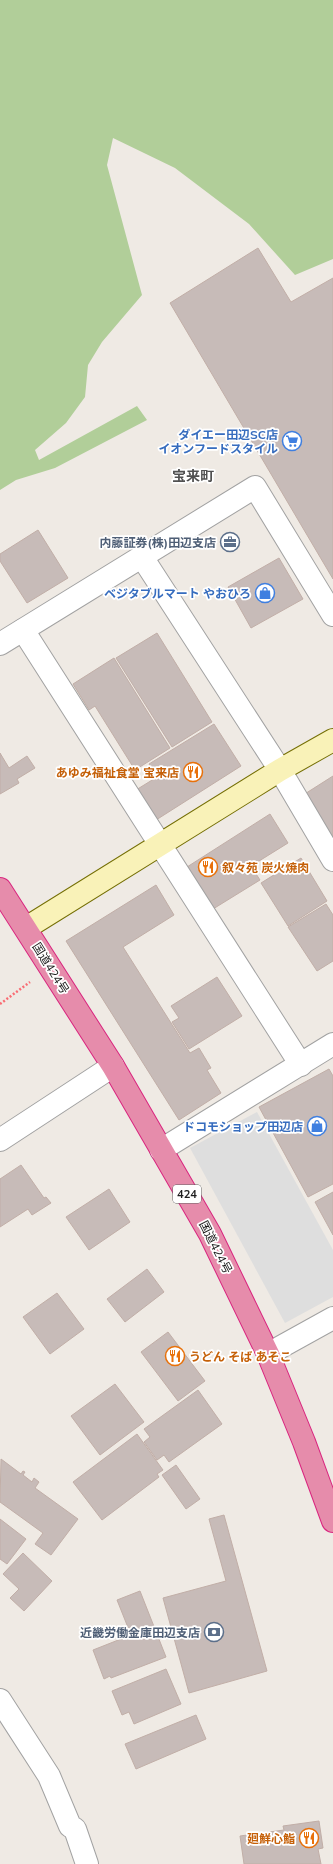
<svg xmlns="http://www.w3.org/2000/svg" width="333" height="1864" font-family="Mulish,'Noto Sans JP',sans-serif">
	<style>
		.forest { fill: #b1ce99 }
		.parking { fill: #dedede }
		.building { fill: #c7bbb8; stroke: #c1aea7 }
		.lines { fill: none; stroke-linecap: round; stroke-linejoin: round }
		.street-casing { stroke: #a2a2a2; stroke-width: 24 }
		.secondary-casing { stroke: #756f05; stroke-width: 24 }
		.highway-casing { stroke: #d9257f; stroke-width: 24 }
		.path { stroke: #f96c73; stroke-width: 2.5; stroke-dasharray: 2 2; stroke-linecap: butt }
		.street { stroke: #fff; stroke-width: 22 }
		.secondary { stroke: #f9f2b8; stroke-width: 22 }
		.highway { stroke: #e68cab; stroke-width: 22 }
		.labels { text-anchor: middle; dominant-baseline: central; stroke-width: 3.5; stroke-linejoin: round; paint-order: stroke }
		.shield { fill: #fff; stroke: #626262; stroke-width: 1 }
		.shield-label { font-size: 11px; font-weight: bold; fill: #1e1e1e }
		.shop-label { font-size: 12px; font-weight: bold; fill: #366cbe; stroke: #fff; text-anchor: end }
		.service-label { font-size: 12px; font-weight: bold; fill: #4e5e75; stroke: #fff; text-anchor: end }
		.food-label { font-size: 12px; font-weight: bold; fill: #c56008; stroke: #fff; text-anchor: end }
		.street-label { font-size: 12px; fill: #1e1e1e; stroke: #fff }
		.quarter-label { font-size: 14px; font-weight: bold; fill: #515151; stroke: #fff }
	</style>
	<rect width="100%" height="100%" fill="#efeae4"/>
	<path class="forest" d="M0,0H333V259L295,275L249,224L175,168L113,138L107,165L142,295L102,342L88,365L85,397L66,423L35,450L39,460L137,406L147,420L55,468L16,480L0,490Z"/>
	<path class="parking" d="M257,1112L333,1250V1297L285,1323L190,1148Z"/>
	<g class="building">
		<path d="M258,248L291,302L333,278V579L170,303Z"/>
		<path d="M38,530L68,578L27,603L0,561V554Z"/>
		<path d="M279,558L303,599L251,628L228,587Z"/>
		<path d="M157,633L212,722L172,747L116,658Z"/>
		<path d="M114,658L170,748L135,770L95,706L89,710L73,684Z"/>
		<path d="M214,724L241,766L156,820L136,790L157,777L149,764Z"/>
		<path d="M0,753L9,768L27,756L35,768L17,779L19,783L0,794Z"/>
		<path d="M333,776V842L300,797Z"/>
		<path d="M270,814L288,843L251,866L260,880L213,909L187,867Z"/>
		<path d="M301,858L327,901L288,926L261,883Z"/>
		<path d="M156,885L174,915L123,947L190,1053L199,1048L211,1068L207,1070L221,1093L179,1120L66,941Z"/>
		<path d="M326,904L333,915V961L317,971L288,927Z"/>
		<path d="M217,977L242,1016L189,1049L172,1022L179,1018L171,1006Z"/>
		<path d="M329,1069L333,1076V1184L308,1197L259,1107Z"/>
		<path d="M21,1165L44,1198L46,1197L51,1203L32,1215L28,1209L0,1227V1179Z"/>
		<path d="M109,1189L130,1222L89,1250L66,1217Z"/>
		<path d="M333,1192V1235L315,1202Z"/>
		<path d="M147,1269L164,1292L125,1322L107,1299Z"/>
		<path d="M57,1293L84,1329L50,1354L23,1317Z"/>
		<path d="M168,1332L205,1381L178,1401L141,1352Z"/>
		<path d="M115,1384L144,1422L100,1455L71,1416Z"/>
		<path d="M198,1390L222,1424L169,1462L164,1455L157,1460L144,1442L150,1437L144,1429Z"/>
		<path d="M137,1434L163,1470L157,1474L159,1477L102,1520L73,1482Z"/>
		<path d="M1,1459L21,1474L23,1471L25,1472L23,1475L32,1482L34,1478L39,1482L35,1488L78,1519L51,1555L35,1544L43,1533L0,1502Z"/>
		<path d="M176,1465L200,1499L186,1509L162,1475Z"/>
		<path d="M224,1515L267,1671L189,1693L163,1598L226,1581L209,1519Z"/>
		<path d="M0,1519L26,1539L7,1564L0,1559Z"/>
		<path d="M23,1553L52,1581L24,1611L10,1598L19,1589L3,1574Z"/>
		<path d="M140,1591L166,1657L111,1678L110,1676L104,1679L93,1650L131,1635L117,1600Z"/>
		<path d="M166,1669L181,1704L134,1724L129,1712L122,1715L112,1691Z"/>
		<path d="M196,1715L206,1739L136,1769L125,1744Z"/>
		<path d="M319,1821L323,1848L318,1849L321,1864H244L240,1836L284,1830L283,1826Z"/>
	</g>
	<g class="lines">
		<defs>
			<g id="street">
				<path d="M142,557L280,770L333,860"/>
				<path d="M23,630L301,1065"/>
				<path d="M0,644L255,487L333,615"/>
				<path d="M0,1140L113,1066"/>
				<path d="M161,1150L333,1044"/>
				<path d="M268,1354L333,1318"/>
				<path d="M0,1700L49,1776L70,1826L75,1829L87,1864"/>
			</g>
			<path id="secondary" d="M26,928L280,770L333,740"/>
			<path id="highway" d="M0,889L113,1066L210,1234L268,1354L304,1442L333,1521"/>
		</defs>
		<use href="#street" class="street-casing"/>
		<use href="#secondary" class="secondary-casing"/>
		<use href="#highway" class="highway-casing"/>
		<path class="path" d="M0,1004L30,982"/>
		<use href="#street" class="street"/>
		<use href="#secondary" class="secondary"/>
		<use href="#highway" class="highway"/>
	</g>
	<defs>
		<symbol id="supermarket-ring" viewBox="-11 -11 22 22"><circle r="9.5" fill="#fff" stroke="#3f7fe0" stroke-width="1.5"/><path d="M-6-5.5h2.5l.6 2H6L4.5 2H-2.5L-4.4-4H-6ZM-1.5 3.2a1.3 1.3 0 1 0 .1 0ZM3 3.2a1.3 1.3 0 1 0 .1 0Z" fill="#3f7fe0"/></symbol>
		<symbol id="office-ring" viewBox="-11 -11 22 22"><circle r="9.5" fill="#fff" stroke="#5c6f8a" stroke-width="1.5"/><path d="M-6-3h4V-5.5h4V-3h4V5H-6ZM-1-4.5V-3h2v-1.5ZM-6 0V1H6V0Z" fill="#5c6f8a"/></symbol>
		<symbol id="shop-ring" viewBox="-11 -11 22 22"><circle r="9.5" fill="#fff" stroke="#3f7fe0" stroke-width="1.5"/><path d="M-5-2.5h2.3a2.7 3.5 0 0 1 5.4 0H5L5.5 6h-11ZM-1.5-2.5h3a1.5 2.3 0 0 0-3 0Z" fill="#3f7fe0"/></symbol>
		<symbol id="restaurant-ring" viewBox="-11 -11 22 22"><circle r="9.5" fill="#fff" stroke="#e8710a" stroke-width="1.5"/><path d="M-5-6h1v4h1v-4h1v4h1v-4h1v5L-1.5 .5V6h-2V.5L-5-1ZM5-6V6H3V1.5H1.5Q1.5-4 5-6Z" fill="#e8710a"/></symbol>
		<symbol id="bank-ring" viewBox="-11 -11 22 22"><circle r="9.5" fill="#fff" stroke="#5c6f8a" stroke-width="1.5"/><path d="M-6-4H6V4H-6ZM0-2.3a2.3 2.3 0 1 0 0 4.6a2.3 2.3 0 1 0 0-4.6Z" fill="#5c6f8a"/></symbol>
	</defs>
	<g fill-rule="evenodd">
		<use href="#supermarket-ring" x="281" y="430" width="22" height="22"/>
		<use href="#office-ring" x="219" y="531" width="22" height="22"/>
		<use href="#shop-ring" x="254" y="582" width="22" height="22"/>
		<use href="#restaurant-ring" x="182" y="761" width="22" height="22"/>
		<use href="#restaurant-ring" x="197" y="856" width="22" height="22"/>
		<use href="#shop-ring" x="306" y="1115" width="22" height="22"/>
		<use href="#restaurant-ring" x="164" y="1345" width="22" height="22"/>
		<use href="#bank-ring" x="203" y="1621" width="22" height="22"/>
		<use href="#restaurant-ring" x="298" y="1827" width="22" height="22"/>
	</g>
	<g class="labels">
		<rect class="shield" x="173" y="1185" width="28" height="18" rx="3"/>
		<g class="shield-label">
			<text x="187" y="1194">424</text>
		</g>
		<g class="shop-label">
			<text x="278" y="434">ダイエー田辺SC店<tspan x="278" dy="14">イオンフードスタイル</tspan></text>
			<text x="251" y="593">ベジタブルマート やおひろ</text>
			<text x="303" y="1126">ドコモショップ田辺店</text>
		</g>
		<g class="service-label">
			<text x="216" y="542">内藤証券(株)田辺支店</text>
			<text x="200" y="1632">近畿労働金庫田辺支店</text>
		</g>
		<g class="food-label">
			<text x="179" y="772">あゆみ福祉食堂 宝来店</text>
			<text x="222" y="867" text-anchor="start">叙々苑 炭火焼肉</text>
			<text x="189" y="1356" text-anchor="start">うどん そば あそこ</text>
			<text x="295" y="1838">廻鮮心鮨</text>
		</g>
		<g class="street-label">
			<text transform="translate(51 968) rotate(58)">国道424号</text>
			<text transform="translate(216 1247) rotate(63)">国道424号</text>
		</g>
		<g class="quarter-label">
			<text x="193" y="476">宝来町</text>
		</g>
	</g>
</svg>
